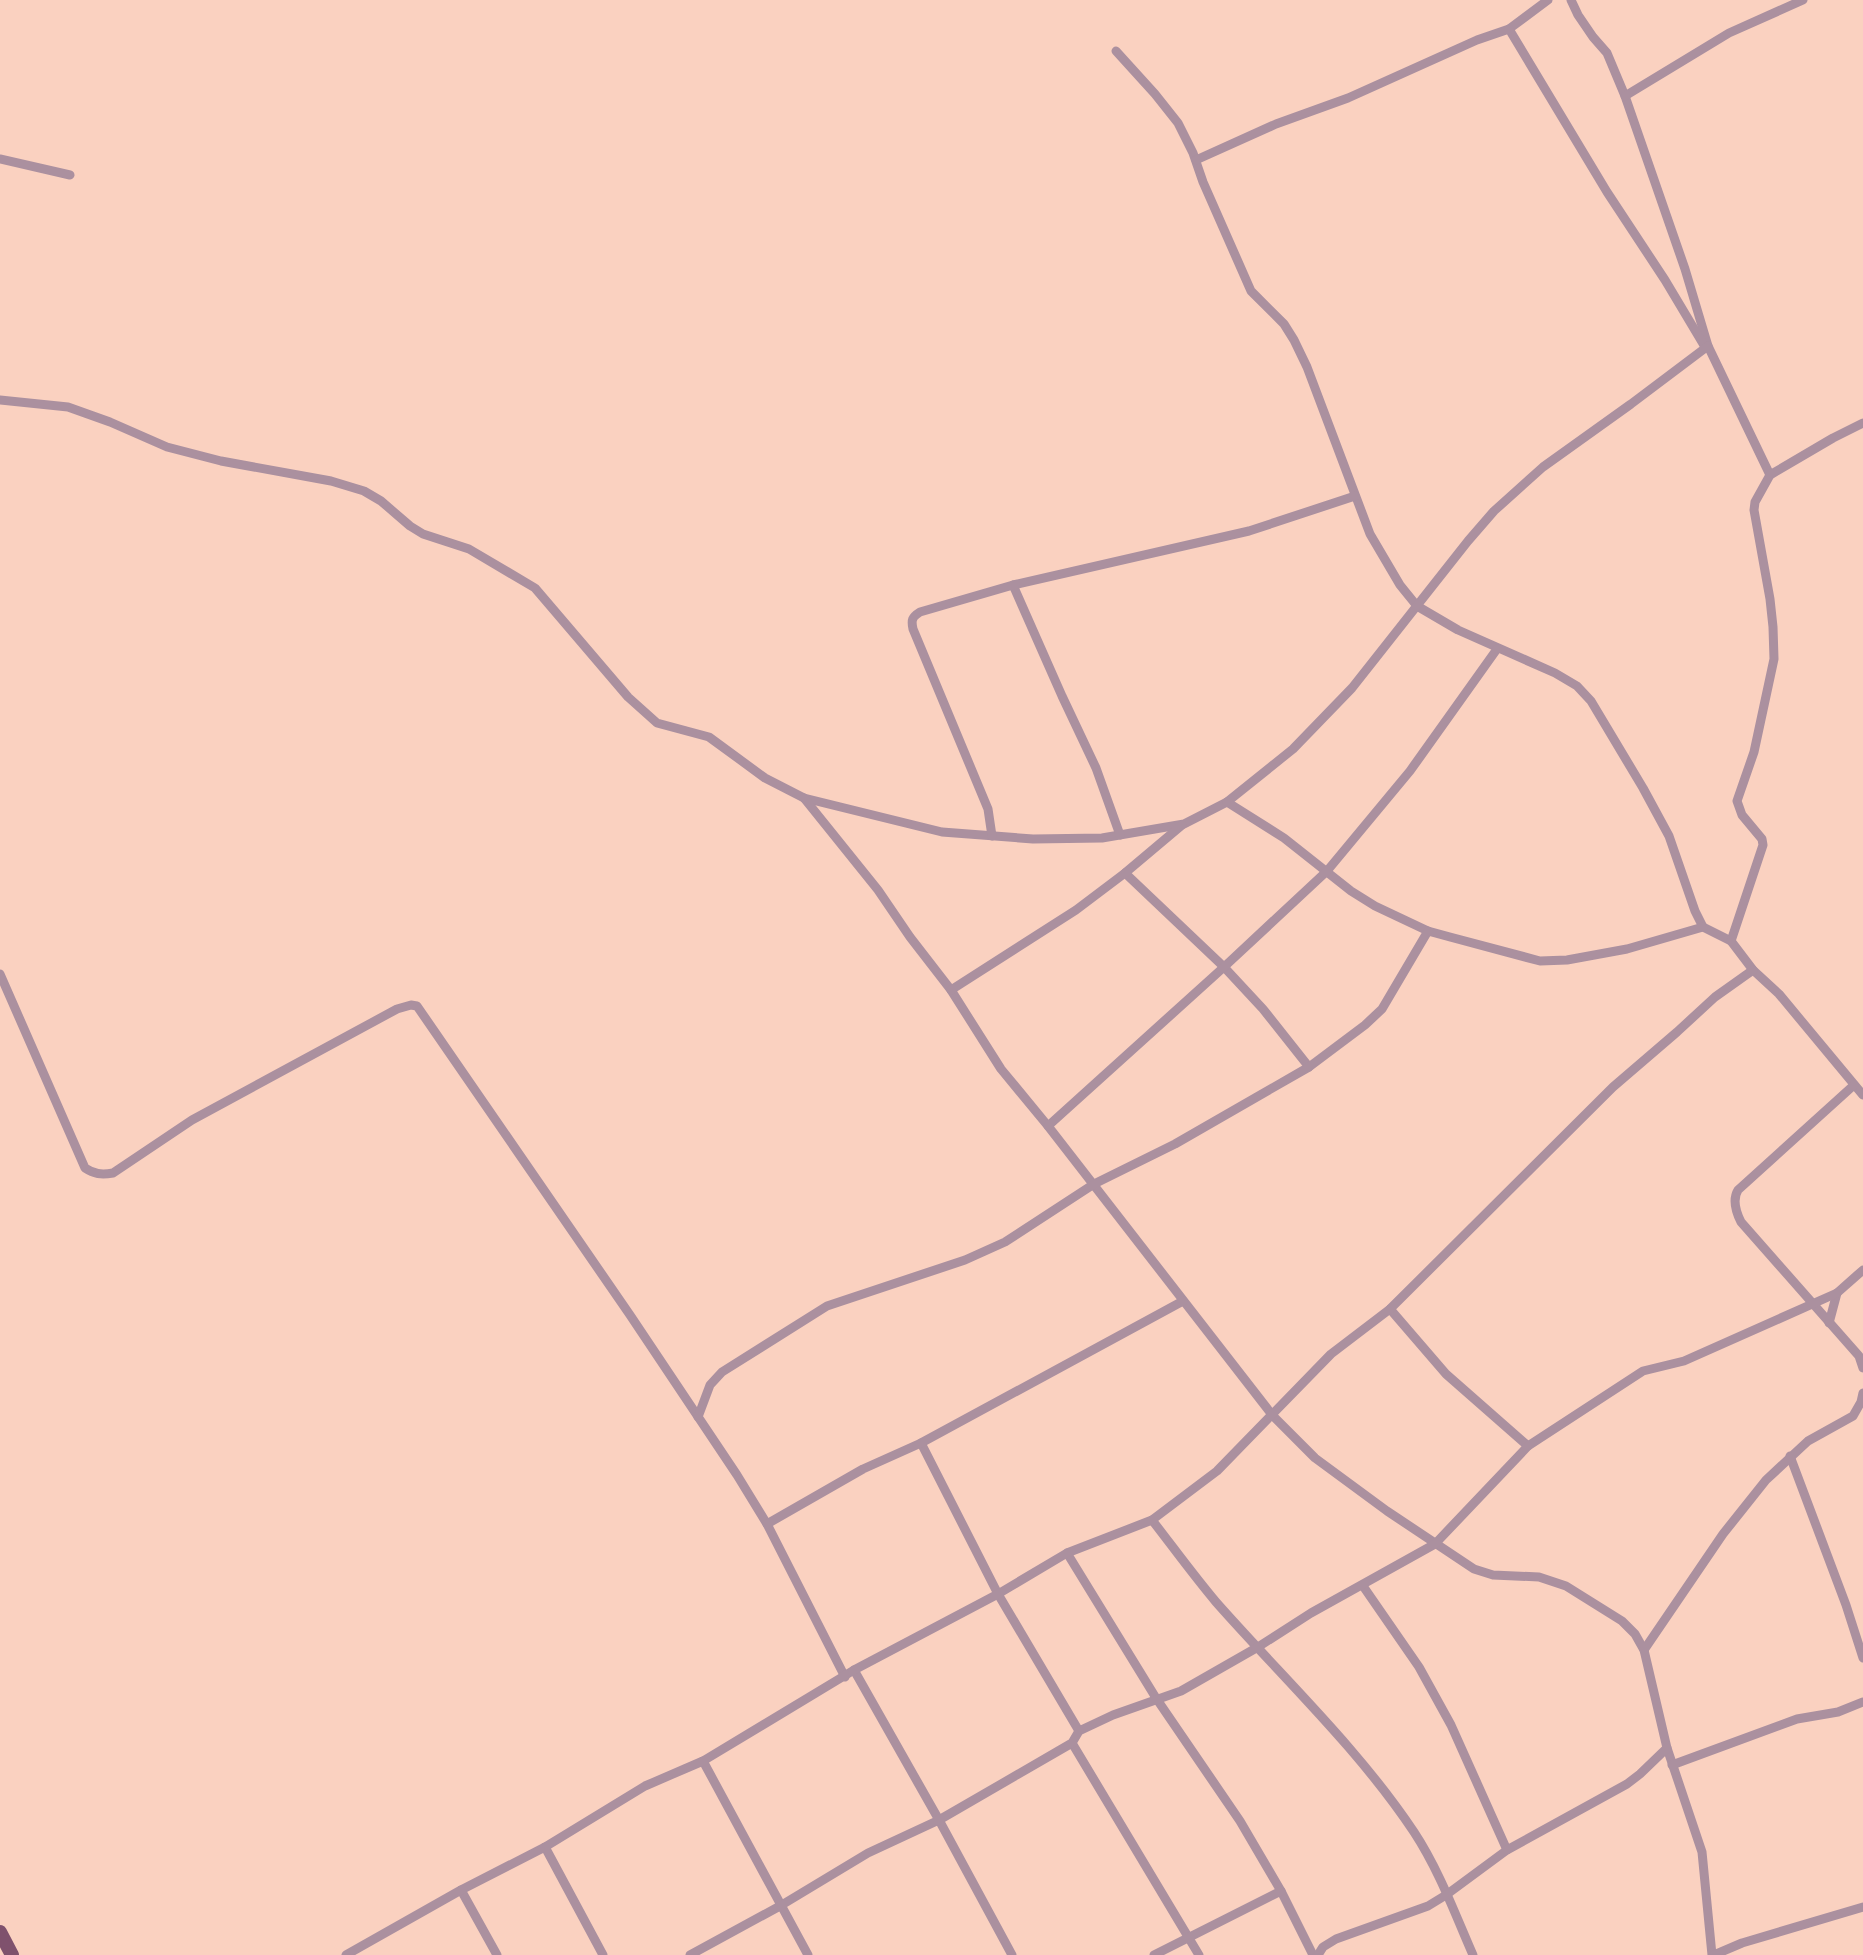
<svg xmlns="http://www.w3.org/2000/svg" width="1863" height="1955" font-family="Commissioner,sans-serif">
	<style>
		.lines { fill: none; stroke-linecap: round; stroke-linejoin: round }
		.minor { stroke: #ab909f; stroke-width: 9 }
		.primary { stroke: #7f516d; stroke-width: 14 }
	</style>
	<rect width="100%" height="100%" fill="#fad1c0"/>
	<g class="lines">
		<g class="minor">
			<path d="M1571,0L1578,15L1593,37L1607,53L1625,96L1685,269L1708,346L1770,475"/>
			<path d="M1509,29L1548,0"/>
			<path d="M1116,51L1155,94L1178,123L1193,153L1203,182L1251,291L1284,324L1294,340L1307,367L1370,534L1400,585L1417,606L1458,630L1555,673L1577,686L1591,701L1643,788L1669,836L1695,911L1703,927L1731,941L1753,970L1779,994L1863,1095"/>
			<path d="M1625,96L1729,33L1803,0"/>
			<path d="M0,159L70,175"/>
			<path d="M1196,160L1276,124L1348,98L1477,40L1509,29L1607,192L1665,280L1705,347"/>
			<path d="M0,400L68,407L110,422L167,447L221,461L331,481L364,491L381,501L410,526L423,534L469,549L535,588L628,697L657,723L709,737L765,778L804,798L942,832L1033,839L1102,838L1184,824L1227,802L1293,749L1352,688L1468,541L1494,511L1543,467L1631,404L1708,346"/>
			<path d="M1013,585L1062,696L1096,768L1120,835"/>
			<path d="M804,798L878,890L910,937L951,990L1001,1069L1048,1126L1273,1416L1315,1458L1387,1511L1474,1569L1493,1575L1539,1577L1566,1586L1622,1621L1635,1634L1644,1650L1667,1748L1702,1852L1712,1955"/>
			<path d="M1227,802L1284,838L1351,891L1375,906L1428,931L1450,937L1540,961L1567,960L1627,949L1703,927"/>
			<path d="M992,836L988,809L913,629C911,620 912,617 920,612L1013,585L1249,531L1355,496"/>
			<path d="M1125,873L1224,967L1263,1009L1309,1067"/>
			<path d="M1731,941L1763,845L1762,839L1742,815L1737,801L1754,752L1774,659L1773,627L1770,599L1754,510L1755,502L1770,475L1833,438L1863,423"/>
			<path d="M0,974L85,1168C94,1174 101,1175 113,1173L192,1120L397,1009L411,1005L417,1006L630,1315L737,1475L767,1524L845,1677"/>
			<path d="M951,990L1076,910L1125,873L1182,825"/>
			<path d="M1854,1085L1738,1190C1732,1200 1736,1212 1741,1222L1859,1356L1863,1368"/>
			<path d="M1048,1126L1224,967L1327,871L1410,771L1497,649"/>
			<path d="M1390,1309L1446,1374L1528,1446"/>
			<path d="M1829,1323L1837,1293"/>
			<path d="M698,1417L710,1385L722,1372L827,1306L965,1260L1005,1242L1094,1184L1175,1144L1309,1067L1365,1025L1382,1009L1428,931"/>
			<path d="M921,1443L998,1594L1079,1731"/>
			<path d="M1790,1456L1846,1605L1863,1658"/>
			<path d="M1152,1520C1173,1547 1194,1576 1216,1602C1283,1678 1358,1748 1414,1832C1439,1870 1455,1914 1473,1955"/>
			<path d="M767,1524L863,1469L921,1443L1183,1301"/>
			<path d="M1067,1553L1156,1698L1240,1821L1281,1891L1313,1955"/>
			<path d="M1363,1586L1419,1667L1451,1725L1507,1850"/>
			<path d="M1644,1650L1723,1534L1766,1480L1808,1441L1853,1416L1861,1402L1863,1393"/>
			<path d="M854,1670L939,1820L1012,1955"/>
			<path d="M1072,1743L1199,1955"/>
			<path d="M703,1761L808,1955"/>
			<path d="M1672,1765L1797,1719L1838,1712L1863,1702"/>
			<path d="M545,1847L603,1955"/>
			<path d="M461,1890L497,1955"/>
			<path d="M346,1955L461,1890L545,1847L645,1786L703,1761L854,1670L998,1594L1067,1553L1152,1520L1217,1471L1331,1354L1390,1309L1613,1087L1677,1032L1715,997L1753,970"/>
			<path d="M690,1955L780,1906L868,1853L939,1820L1072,1743L1079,1731L1113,1715L1181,1691L1258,1647L1311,1613L1435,1544L1528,1446L1643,1371L1684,1361L1837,1293L1863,1270"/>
			<path d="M1154,1955L1281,1891"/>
			<path d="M1318,1955L1323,1947L1336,1939L1428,1906L1446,1895L1507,1850L1627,1784L1640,1774L1667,1748"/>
			<path d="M1714,1955L1742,1943L1863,1907"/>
		</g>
		<path class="primary" d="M0,1932L12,1955"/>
	</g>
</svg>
